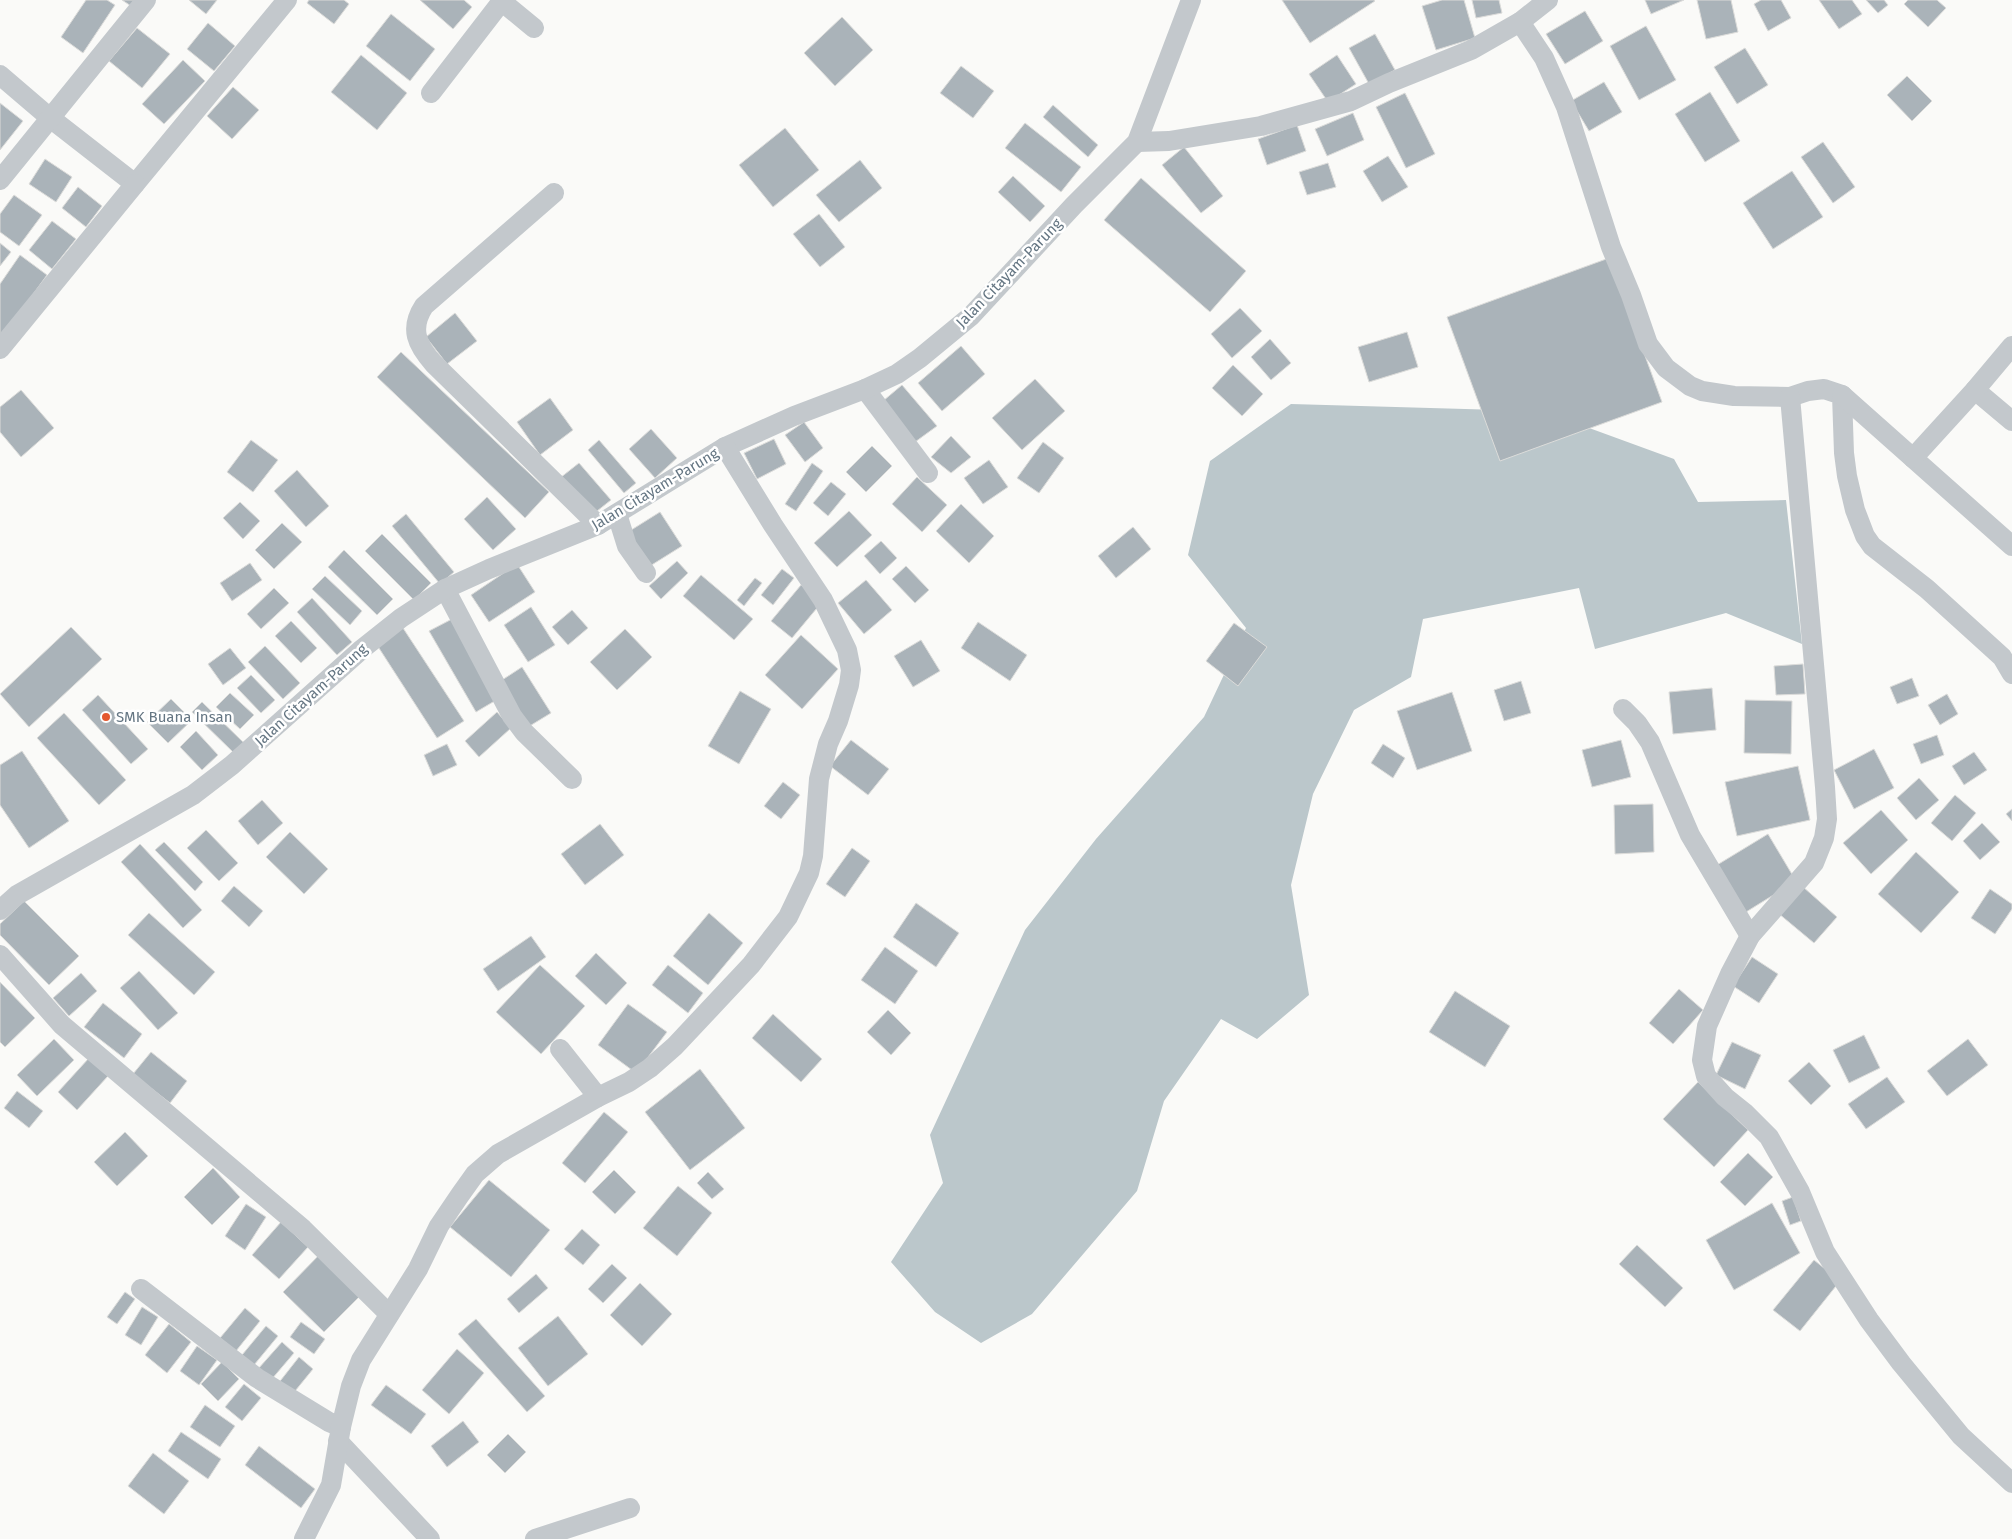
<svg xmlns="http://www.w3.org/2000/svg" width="2012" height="1539" font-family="'Fira Sans',sans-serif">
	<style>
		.water { fill: #bbc7cb }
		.building { fill: #aab3b9; stroke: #dcdcda }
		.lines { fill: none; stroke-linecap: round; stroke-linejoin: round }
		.minor { stroke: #c3c8cc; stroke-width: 20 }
		.poi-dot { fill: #e4572e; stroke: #fff; stroke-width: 2 }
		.labels { text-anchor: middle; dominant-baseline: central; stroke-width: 5; stroke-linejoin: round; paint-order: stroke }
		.street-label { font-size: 15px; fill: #657683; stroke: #fff }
		.poi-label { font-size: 15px; fill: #657683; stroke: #fff; text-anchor: start }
	</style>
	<rect width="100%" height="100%" fill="#fafaf8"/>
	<path class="water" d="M1291,404L1500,410L1570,421L1674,459L1698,502L1786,500L1802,644L1726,613L1595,649L1579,588L1423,619L1411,677L1354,710L1313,794L1291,885L1309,995L1257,1039L1221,1019L1164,1101L1137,1191L1032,1314L981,1343L935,1312L891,1262L943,1183L930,1135L1025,930L1096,839L1204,717L1246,628L1188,555L1210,461Z"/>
	<g class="building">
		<path d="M86,0H107L115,5L83,53L61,37Z"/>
		<path d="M122,0H135L131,6Z"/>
		<path d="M189,0H217L206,14Z"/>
		<path d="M309,0H344L349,4L334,24L307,3Z"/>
		<path d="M420,0H464L472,7L453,29Z"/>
		<path d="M1282,0H1374L1375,1L1310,43Z"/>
		<path d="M1442,0H1464L1475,38L1436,50L1422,6Z"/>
		<path d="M1472,0H1499L1502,13L1476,18Z"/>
		<path d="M1645,0H1684L1651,14Z"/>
		<path d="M1697,0H1731L1738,32L1706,39Z"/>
		<path d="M1761,0H1781L1791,18L1768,31L1754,4Z"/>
		<path d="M1819,0H1852L1862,14L1839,29Z"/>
		<path d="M1866,0H1884L1888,5L1878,13Z"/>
		<path d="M1908,0H1937L1946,8L1928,27L1904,4Z"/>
		<path d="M1585,11L1603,41L1565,64L1546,34Z"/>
		<path d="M391,14L435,49L410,81L366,46Z"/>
		<path d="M842,17L873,50L835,86L804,53Z"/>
		<path d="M208,23L235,46L214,71L187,49Z"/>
		<path d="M1646,26L1676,80L1639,100L1610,46Z"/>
		<path d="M137,28L170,54L142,88L109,61Z"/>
		<path d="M1375,34L1395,70L1369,84L1349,48Z"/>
		<path d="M1745,48L1768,85L1737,104L1714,67Z"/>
		<path d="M361,55L407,93L377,130L331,92Z"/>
		<path d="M1337,55L1356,84L1328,102L1309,74Z"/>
		<path d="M183,60L205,81L164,124L142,104Z"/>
		<path d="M961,66L994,91L973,118L940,93Z"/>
		<path d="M1907,76L1932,101L1912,121L1887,95Z"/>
		<path d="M1604,82L1622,112L1589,131L1571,101Z"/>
		<path d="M233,87L259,110L232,139L207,116Z"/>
		<path d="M1710,92L1740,141L1705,162L1675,114Z"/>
		<path d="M1405,93L1435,154L1406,168L1376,107Z"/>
		<path d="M0,103L23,121L0,150Z"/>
		<path d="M1053,105L1098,145L1088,157L1043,117Z"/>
		<path d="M1353,113L1364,140L1327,156L1315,129Z"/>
		<path d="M1025,123L1081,167L1061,192L1005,148Z"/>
		<path d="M1297,125L1306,151L1267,165L1258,139Z"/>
		<path d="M785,128L819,170L773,207L739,165Z"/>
		<path d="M1823,142L1855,187L1833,203L1801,157Z"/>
		<path d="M1184,147L1223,196L1201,213L1162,165Z"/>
		<path d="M1388,156L1408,187L1382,202L1363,171Z"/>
		<path d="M45,159L72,177L56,202L29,184Z"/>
		<path d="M860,160L882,188L839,222L816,195Z"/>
		<path d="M1328,163L1336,187L1307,195L1299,172Z"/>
		<path d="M1792,171L1823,217L1773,249L1743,203Z"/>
		<path d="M1013,176L1045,206L1030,222L998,192Z"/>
		<path d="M1141,178L1246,271L1210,312L1104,220Z"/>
		<path d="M78,187L102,206L86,227L62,208Z"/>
		<path d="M14,195L42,215L19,246L0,232V214Z"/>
		<path d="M819,214L845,247L820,267L793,234Z"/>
		<path d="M52,221L76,239L52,269L29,250Z"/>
		<path d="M0,243L11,252L0,266Z"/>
		<path d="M20,255L47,275L2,337L0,336V284Z"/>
		<path d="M1609,258L1662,402L1500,461L1447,317Z"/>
		<path d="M1240,308L1262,331L1232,358L1211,334Z"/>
		<path d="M455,313L477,341L447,364L426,337Z"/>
		<path d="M1407,332L1418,367L1369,382L1358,347Z"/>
		<path d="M1270,339L1291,363L1271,380L1251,357Z"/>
		<path d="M961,346L985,374L942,411L918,383Z"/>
		<path d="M401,352L549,492L525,518L377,377Z"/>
		<path d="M1233,365L1263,394L1242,416L1212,388Z"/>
		<path d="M1035,379L1065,411L1022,450L992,418Z"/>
		<path d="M902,385L937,426L915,442L883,401Z"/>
		<path d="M21,390L54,428L21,457L0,432V407Z"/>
		<path d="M550,398L573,430L540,455L517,422Z"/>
		<path d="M804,422L823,448L805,462L785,435Z"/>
		<path d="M651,429L677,458L655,478L629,449Z"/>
		<path d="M951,436L971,457L951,473L931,457Z"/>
		<path d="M774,439L786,464L757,479L744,453Z"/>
		<path d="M251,440L278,460L253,492L227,472Z"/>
		<path d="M599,440L636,483L624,493L588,450Z"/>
		<path d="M1043,442L1064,458L1039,493L1017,478Z"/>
		<path d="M872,446L892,466L866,492L846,472Z"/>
		<path d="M989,460L1008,487L983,504L964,478Z"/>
		<path d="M579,463L611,500L592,515L560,478Z"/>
		<path d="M812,463L823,471L796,511L785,504Z"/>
		<path d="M297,470L329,506L306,527L274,491Z"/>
		<path d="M917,477L947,505L922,532L892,504Z"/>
		<path d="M831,482L846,494L828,516L813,503Z"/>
		<path d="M487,497L516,529L493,550L464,519Z"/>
		<path d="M240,502L260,521L243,539L223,518Z"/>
		<path d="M961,504L994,536L969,563L936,531Z"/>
		<path d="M849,511L872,535L837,567L814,543Z"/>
		<path d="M660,512L682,546L650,566L628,532Z"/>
		<path d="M406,514L454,572L440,584L392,526Z"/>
		<path d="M282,523L302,542L274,569L255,550Z"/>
		<path d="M1133,527L1151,549L1116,578L1098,556Z"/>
		<path d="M382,534L431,583L414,600L365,551Z"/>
		<path d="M881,541L897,558L880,574L864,556Z"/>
		<path d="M344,550L393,599L377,615L328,567Z"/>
		<path d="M677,561L688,573L661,599L649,586Z"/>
		<path d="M250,563L262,580L232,601L220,583Z"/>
		<path d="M517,564L535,592L489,622L471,595Z"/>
		<path d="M906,566L929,590L915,603L892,579Z"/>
		<path d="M782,569L794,578L773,605L761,595Z"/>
		<path d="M701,575L753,619L734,640L683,596Z"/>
		<path d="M325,576L362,611L350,625L312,589Z"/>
		<path d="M755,578L762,583L744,606L737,600Z"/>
		<path d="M866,580L892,610L864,634L838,603Z"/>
		<path d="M801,585L822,602L792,638L771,621Z"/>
		<path d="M274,588L289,603L261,629L247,614Z"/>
		<path d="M312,598L352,642L337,655L297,612Z"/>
		<path d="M531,607L555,645L528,662L504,625Z"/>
		<path d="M572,610L588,628L568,645L552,627Z"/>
		<path d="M452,619L498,699L476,712L429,631Z"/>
		<path d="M291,621L317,648L301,663L275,636Z"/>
		<path d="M978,622L1027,655L1010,681L961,648Z"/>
		<path d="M1234,623L1267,647L1238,686L1206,661Z"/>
		<path d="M71,627L102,659L29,727L0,694Z"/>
		<path d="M403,628L464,721L437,738L377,645Z"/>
		<path d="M625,629L652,657L617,690L590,662Z"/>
		<path d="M801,635L838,669L802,709L765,675Z"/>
		<path d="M921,640L940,671L913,687L894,656Z"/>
		<path d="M265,646L300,683L283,699L248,662Z"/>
		<path d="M230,648L246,668L223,685L208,664Z"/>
		<path d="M1803,664L1805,694L1776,695L1774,666Z"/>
		<path d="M522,667L551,713L528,727L499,682Z"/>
		<path d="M251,675L275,700L261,713L237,688Z"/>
		<path d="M1912,678L1919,696L1897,704L1890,687Z"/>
		<path d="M1521,681L1531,713L1504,721L1494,690Z"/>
		<path d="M1712,688L1716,730L1673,734L1669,692Z"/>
		<path d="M740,691L771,709L739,764L708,746Z"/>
		<path d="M1452,692L1472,751L1417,770L1397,711Z"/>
		<path d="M230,693L254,715L240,729L216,707Z"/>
		<path d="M1947,694L1958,714L1940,725L1928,705Z"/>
		<path d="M98,695L148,749L131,764L82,710Z"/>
		<path d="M171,699L192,720L168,743L147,722Z"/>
		<path d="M1745,700L1792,701L1791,754L1744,753Z"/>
		<path d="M202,702L245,744L235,754L192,712Z"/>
		<path d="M497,712L511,728L479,757L465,741Z"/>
		<path d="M64,713L126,780L99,805L37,738Z"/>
		<path d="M196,731L218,755L202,770L180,747Z"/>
		<path d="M1937,735L1944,755L1921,764L1913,744Z"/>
		<path d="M851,740L889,769L868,795L830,766Z"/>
		<path d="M1621,740L1631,777L1592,787L1582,750Z"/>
		<path d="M447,744L457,765L433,776L424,755Z"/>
		<path d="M1383,744L1405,758L1393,778L1371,763Z"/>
		<path d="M1874,749L1894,788L1854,809L1834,770Z"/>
		<path d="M22,751L69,821L29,848L0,805V765Z"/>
		<path d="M1974,752L1987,770L1964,785L1952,766Z"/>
		<path d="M1798,766L1810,820L1737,836L1725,782Z"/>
		<path d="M1919,778L1939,800L1916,820L1897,798Z"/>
		<path d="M783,782L800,795L781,819L764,806Z"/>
		<path d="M1955,795L1976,813L1952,841L1931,823Z"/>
		<path d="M262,800L283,823L258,845L238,821Z"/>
		<path d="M1653,804L1654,852L1615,854L1614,805Z"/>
		<path d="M2012,809V821L2006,814Z"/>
		<path d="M1881,810L1908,840L1871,874L1843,843Z"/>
		<path d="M1982,823L2000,842L1980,860L1963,841Z"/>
		<path d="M600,824L624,855L585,885L561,854Z"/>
		<path d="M206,830L238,863L219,881L187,848Z"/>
		<path d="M290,832L328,869L304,894L266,857Z"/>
		<path d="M1768,834L1796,881L1746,912L1717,865Z"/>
		<path d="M164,842L203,882L195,891L155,850Z"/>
		<path d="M140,844L202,910L183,928L121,862Z"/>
		<path d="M852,848L870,861L845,897L826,884Z"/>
		<path d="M1916,852L1959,892L1921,933L1878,894Z"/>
		<path d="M234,886L263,911L249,927L221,901Z"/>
		<path d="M1802,886L1837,917L1814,943L1778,913Z"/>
		<path d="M1990,889L2012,904V909L1995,934L1971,918Z"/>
		<path d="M24,901L79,956L49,985L0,935V924Z"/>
		<path d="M916,903L959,933L936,967L893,937Z"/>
		<path d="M149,913L215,972L194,995L128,935Z"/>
		<path d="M709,913L743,943L708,985L673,956Z"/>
		<path d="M531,936L546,957L498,991L483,969Z"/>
		<path d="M885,947L918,971L895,1004L861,980Z"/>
		<path d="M596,953L627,983L606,1005L575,976Z"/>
		<path d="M1752,957L1778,974L1759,1003L1733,986Z"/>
		<path d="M540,965L585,1006L541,1054L496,1012Z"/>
		<path d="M668,965L703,993L688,1013L652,985Z"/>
		<path d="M139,971L178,1013L158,1030L120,988Z"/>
		<path d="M81,973L97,991L69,1016L53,998Z"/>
		<path d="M0,982L35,1018L5,1047L0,1042Z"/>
		<path d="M1679,989L1703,1010L1673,1044L1649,1023Z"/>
		<path d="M1455,991L1510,1026L1485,1067L1429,1032Z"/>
		<path d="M103,1003L142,1034L124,1058L84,1027Z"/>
		<path d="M628,1004L667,1032L636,1073L598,1045Z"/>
		<path d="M888,1010L911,1033L891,1055L867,1032Z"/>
		<path d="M773,1014L822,1059L801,1082L752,1038Z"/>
		<path d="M1864,1035L1880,1068L1849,1083L1833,1050Z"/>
		<path d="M54,1039L74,1060L37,1096L17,1075Z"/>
		<path d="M1968,1039L1988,1065L1947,1096L1927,1071Z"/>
		<path d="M1732,1042L1761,1055L1745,1089L1716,1075Z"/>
		<path d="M151,1052L187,1081L170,1103L133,1074Z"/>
		<path d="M89,1058L108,1076L77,1110L58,1092Z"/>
		<path d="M1809,1062L1831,1086L1811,1105L1788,1081Z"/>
		<path d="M700,1069L745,1128L690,1170L645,1112Z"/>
		<path d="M1887,1077L1905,1102L1866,1129L1848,1104Z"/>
		<path d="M1698,1082L1748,1130L1714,1167L1663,1119Z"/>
		<path d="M17,1091L43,1111L29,1128L4,1108Z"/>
		<path d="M604,1112L628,1132L585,1183L562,1163Z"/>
		<path d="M125,1132L148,1156L117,1186L94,1162Z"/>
		<path d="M1748,1153L1773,1177L1745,1206L1720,1182Z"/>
		<path d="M213,1168L240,1197L212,1225L184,1197Z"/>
		<path d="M614,1170L636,1192L615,1214L592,1192Z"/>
		<path d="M708,1172L724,1189L712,1199L697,1183Z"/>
		<path d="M489,1180L550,1230L511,1277L450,1227Z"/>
		<path d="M678,1186L712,1213L677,1256L643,1228Z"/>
		<path d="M1793,1197L1801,1221L1790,1225L1782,1201Z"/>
		<path d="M1772,1203L1800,1253L1734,1290L1706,1240Z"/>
		<path d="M246,1204L266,1217L245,1250L225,1236Z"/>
		<path d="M281,1222L308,1247L279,1279L252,1255Z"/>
		<path d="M582,1229L600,1245L583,1265L564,1249Z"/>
		<path d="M1637,1245L1683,1288L1665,1307L1619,1264Z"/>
		<path d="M322,1252L363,1293L324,1332L283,1292Z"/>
		<path d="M1814,1260L1840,1281L1800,1331L1773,1310Z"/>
		<path d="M612,1264L627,1278L603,1303L588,1289Z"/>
		<path d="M536,1274L548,1288L519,1313L507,1299Z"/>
		<path d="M640,1283L672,1314L642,1346L610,1315Z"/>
		<path d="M125,1292L135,1299L117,1324L107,1317Z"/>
		<path d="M142,1307L158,1317L141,1345L125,1335Z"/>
		<path d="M245,1308L260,1321L236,1351L220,1338Z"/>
		<path d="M558,1316L588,1354L548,1386L518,1348Z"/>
		<path d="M476,1319L545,1396L527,1412L458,1334Z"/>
		<path d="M301,1322L325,1339L314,1354L290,1337Z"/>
		<path d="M169,1324L191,1342L167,1373L145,1355Z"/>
		<path d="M266,1326L278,1336L254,1365L242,1355Z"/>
		<path d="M282,1342L294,1353L271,1380L258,1369Z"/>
		<path d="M197,1346L217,1360L199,1385L180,1371Z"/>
		<path d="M457,1349L484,1373L449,1414L422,1390Z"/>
		<path d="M299,1357L313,1369L291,1396L277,1385Z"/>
		<path d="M222,1362L239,1379L218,1401L201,1384Z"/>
		<path d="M244,1384L261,1398L242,1421L225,1407Z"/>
		<path d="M386,1385L426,1414L411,1434L371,1405Z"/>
		<path d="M205,1405L235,1426L220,1447L190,1427Z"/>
		<path d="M463,1421L479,1442L447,1467L431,1446Z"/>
		<path d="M181,1432L221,1459L208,1479L168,1451Z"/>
		<path d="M508,1434L526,1452L505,1473L487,1455Z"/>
		<path d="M259,1446L315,1489L301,1508L245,1465Z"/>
		<path d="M153,1453L189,1481L164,1514L128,1486Z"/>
	</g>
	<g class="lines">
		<g class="minor">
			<path d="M500,0L534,28"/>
			<path d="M1520,22L1544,58L1566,107L1611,247L1631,295L1648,344L1666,368L1690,386L1702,391L1734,396L1790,397L1808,391L1824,389L1842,395L1844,453L1847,476L1855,510L1865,536L1872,546L1927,589L2002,657L2012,674"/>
			<path d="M0,75L49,117L135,184L287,0"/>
			<path d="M431,93L502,1"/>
			<path d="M1137,142L1169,141L1261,126L1351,101L1389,83L1471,50L1520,22L1548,0"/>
			<path d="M0,180L146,0"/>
			<path d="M554,193L424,306C409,329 417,345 434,364L598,525"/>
			<path d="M0,349L135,184"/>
			<path d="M865,389L928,473"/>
			<path d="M1975,390L2012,421"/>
			<path d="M1842,395L2012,546"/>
			<path d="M1790,397L1825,787L1827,819L1824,838L1814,863L1750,936L1730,974L1707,1026L1702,1060L1706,1076L1725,1097L1745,1113L1769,1137L1800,1192L1825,1252L1869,1320L1901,1363L1961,1436L2012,1483"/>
			<path d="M1913,458L1975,390L2012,346"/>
			<path d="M617,514L627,546L646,573"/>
			<path d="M445,589L512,716L524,732L572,779"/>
			<path d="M1623,709L1637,723L1650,742L1690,835L1750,936"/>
			<path d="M0,910L17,895L193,795L232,765L362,649L401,618L445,589L489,569L598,525L725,447L794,416L865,389L897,374L920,358L971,316L1074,205L1137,142L1191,0"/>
			<path d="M0,955L62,1025L303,1229L389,1314"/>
			<path d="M560,1049L598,1097"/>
			<path d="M141,1289L257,1378L329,1422L341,1427"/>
			<path d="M338,1441L430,1539"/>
			<path d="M304,1539L331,1485L341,1427L351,1386L361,1360L418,1269L439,1226L460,1195L475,1174L498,1154L598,1097L629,1082L650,1068L675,1046L751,965L788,917L809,873L813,856L819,779L828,744L838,721L849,685L851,670L847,650L823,600L773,525L725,447"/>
			<path d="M535,1539L630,1508"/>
		</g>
	</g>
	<circle class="poi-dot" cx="106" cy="717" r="5"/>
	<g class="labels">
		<g class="street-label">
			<text transform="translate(1009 273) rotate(-46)">Jalan Citayam-Parung</text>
			<text transform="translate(655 489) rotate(-31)">Jalan Citayam-Parung</text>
			<text transform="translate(311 695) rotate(-42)">Jalan Citayam-Parung</text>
		</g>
		<g class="poi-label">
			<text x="116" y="717">SMK Buana Insan</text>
		</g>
	</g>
</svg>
